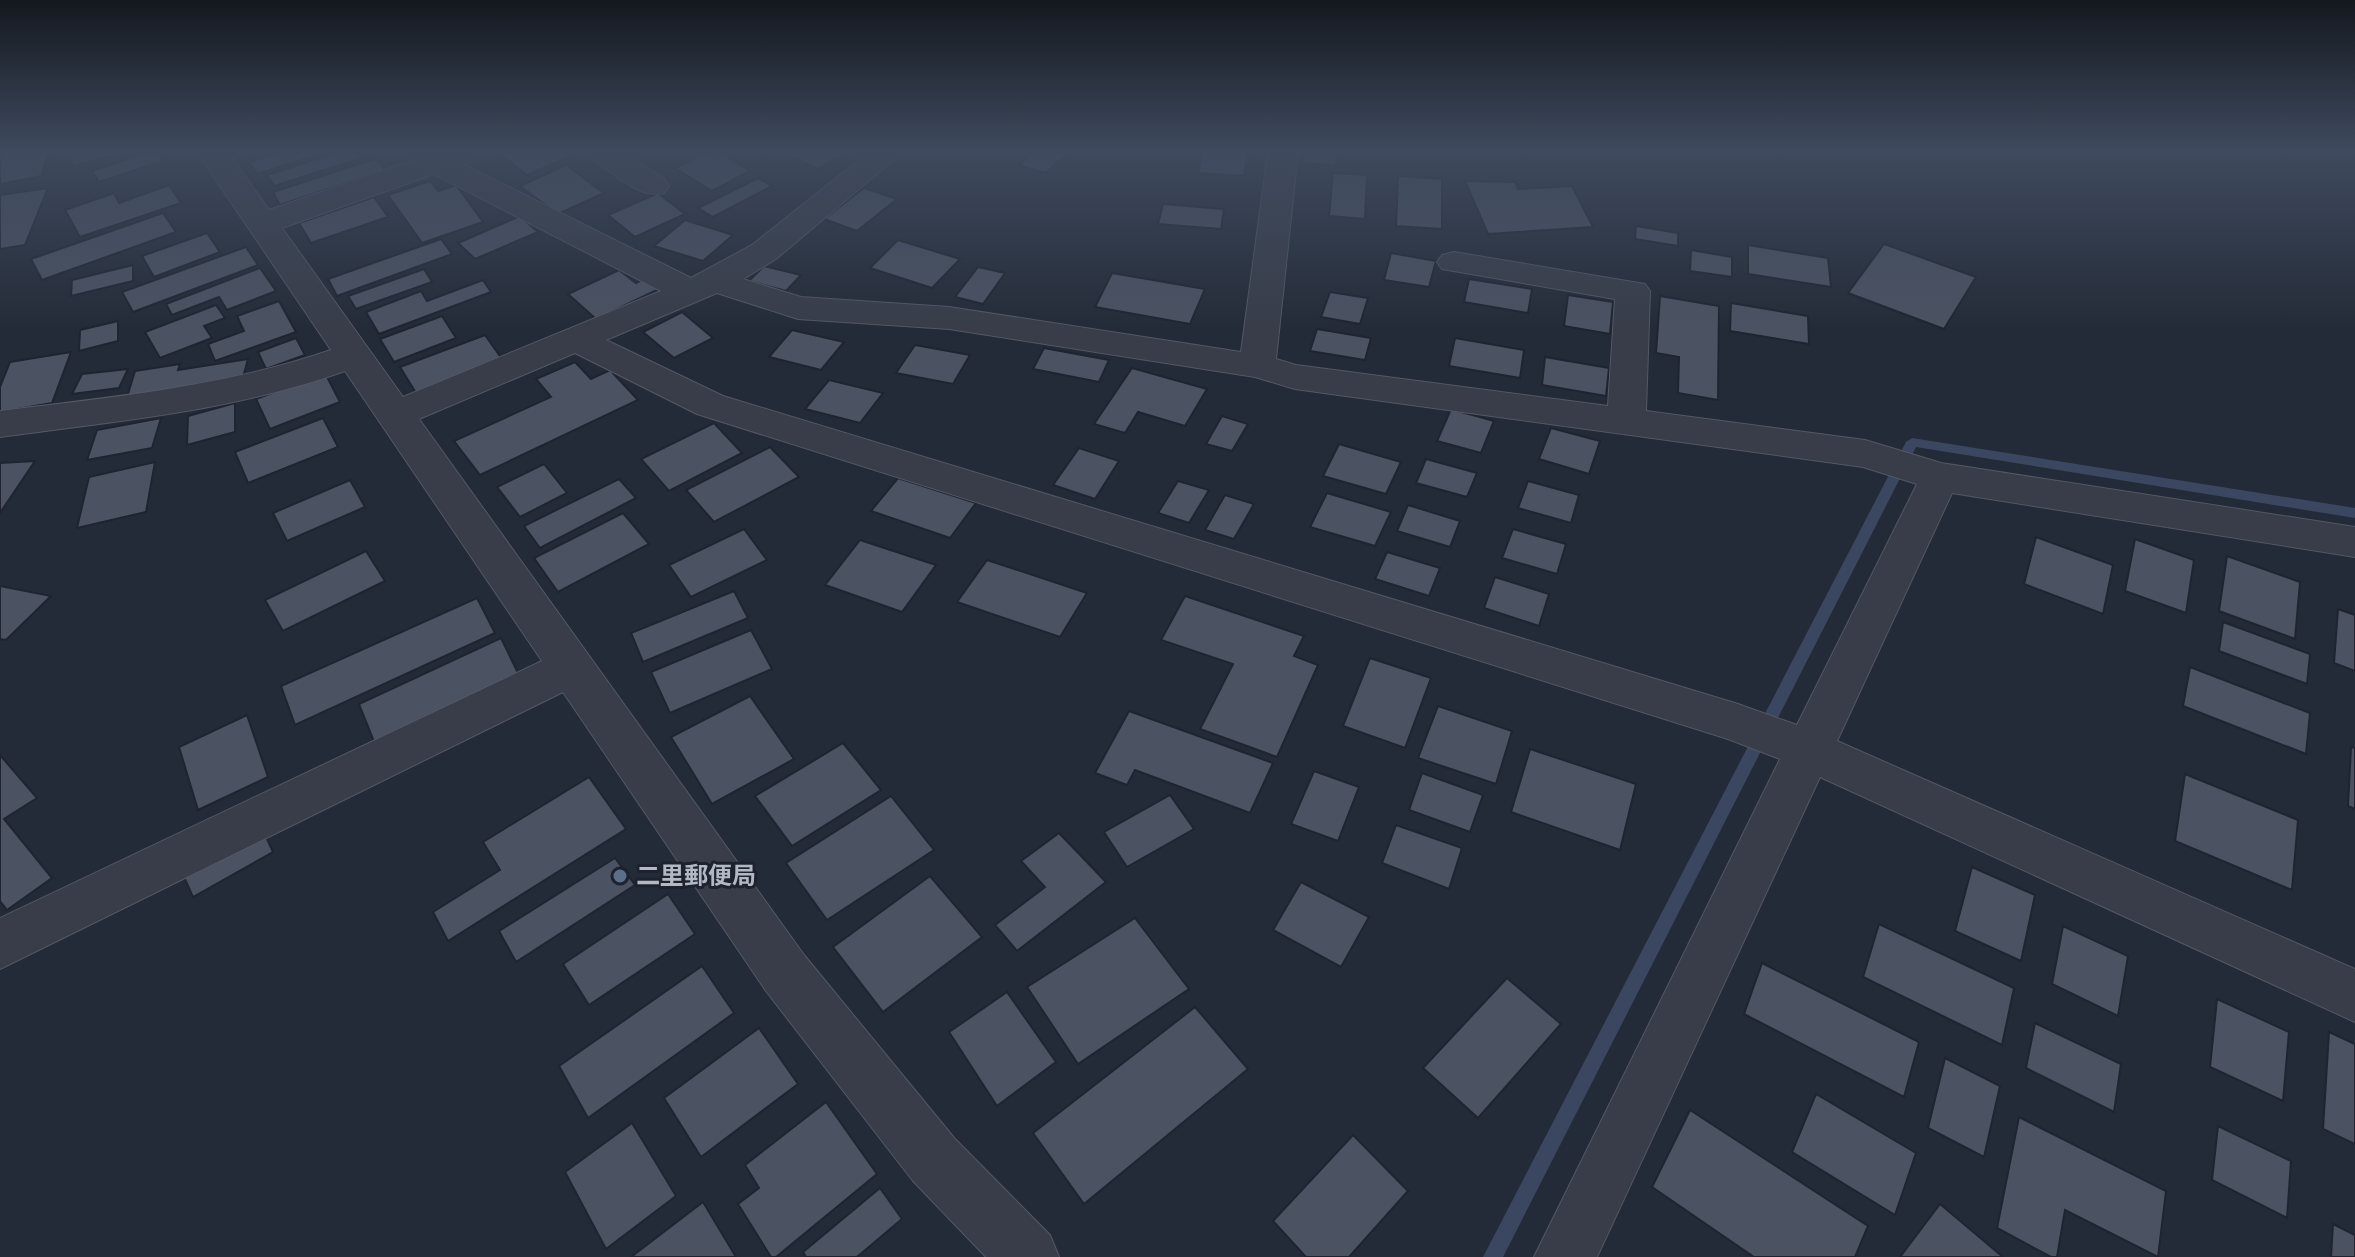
<svg xmlns="http://www.w3.org/2000/svg" width="2355" height="1257" font-family="'Sofia Sans Condensed','Noto Sans JP',sans-serif">
	<style>
		.lines { fill: none; stroke-linecap: round; stroke-linejoin: round }
		.stream { fill: #3b4760; fill-rule: evenodd }
		.building { fill: #4b5262; stroke: #1f2430; stroke-width: 2 }
		.minor-casing { stroke: #535864; stroke-width: 2 }
		.minor { fill: #383d49; fill-rule: evenodd }
		.service-dot { fill: #5c6f8a; stroke: #1d222e; stroke-width: 3 }
		.labels { text-anchor: middle; dominant-baseline: central; stroke-width: 6; stroke-linejoin: round; paint-order: stroke }
		.poi-label { font-size: 24px; font-weight: bold; fill: #b3b8c5; stroke: #1d222e; text-anchor: start }
	</style>
	<rect width="100%" height="100%" fill="#242b38"/>
	<g class="lines">
		<path class="stream" d="M1912,438L2355,508V518L1916,447L1503,1257H1483L1906,442Z"/>
	</g>
	<g class="building">
		<path d="M10,152H48L42,176L0,184V154Z"/>
		<path d="M70,152H128L72,166Z"/>
		<path d="M149,152H158L163,161L99,182L92,171Z"/>
		<path d="M279,152H325L257,174L249,162Z"/>
		<path d="M339,152H357L361,158L274,186L267,175Z"/>
		<path d="M510,152H561L568,157L527,175L502,156Z"/>
		<path d="M707,152H719L750,171L712,191L675,168Z"/>
		<path d="M782,152H839L843,154L818,169Z"/>
		<path d="M1033,152H1068L1046,173L1019,165Z"/>
		<path d="M1202,152H1248L1244,176L1198,173Z"/>
		<path d="M1304,152H1337L1336,165L1302,163Z"/>
		<path d="M377,158L385,170L280,205L273,192Z"/>
		<path d="M566,165L604,193L558,214L520,186Z"/>
		<path d="M1333,173L1367,175L1365,219L1329,216Z"/>
		<path d="M1398,176L1442,179V229L1396,226Z"/>
		<path d="M758,178L772,186L713,217L698,208Z"/>
		<path d="M430,181L438,191L456,185L483,222L422,243L388,195Z"/>
		<path d="M1465,181L1515,182L1518,189L1572,186L1593,227L1488,234Z"/>
		<path d="M169,185L181,203L80,237L65,210L114,193L119,203Z"/>
		<path d="M48,188L25,245L0,249V195Z"/>
		<path d="M864,188L897,199L857,231L824,219Z"/>
		<path d="M658,193L685,214L635,237L608,215Z"/>
		<path d="M374,197L388,217L311,243L299,223Z"/>
		<path d="M1163,204L1224,209L1221,229L1158,224Z"/>
		<path d="M163,213L176,232L42,280L31,259Z"/>
		<path d="M520,216L538,232L475,259L458,243Z"/>
		<path d="M685,220L733,235L703,261L654,246Z"/>
		<path d="M1636,226L1678,233V246L1635,239Z"/>
		<path d="M207,233L220,252L154,277L142,256Z"/>
		<path d="M441,239L452,254L337,296L328,279Z"/>
		<path d="M898,240L960,259L932,288L870,268Z"/>
		<path d="M1884,244L1976,277L1944,329L1848,293Z"/>
		<path d="M1748,245L1828,258L1831,287L1748,274Z"/>
		<path d="M246,247L258,265L133,312L122,292Z"/>
		<path d="M1691,250L1732,257V277L1690,271Z"/>
		<path d="M1391,253L1436,261L1429,287L1384,280Z"/>
		<path d="M133,265V281L71,296L72,280Z"/>
		<path d="M764,266L801,275L786,291L749,281Z"/>
		<path d="M978,267L1005,273L983,304L955,297Z"/>
		<path d="M260,268L276,291L227,310L219,297L172,315L166,304Z"/>
		<path d="M424,269L432,282L356,309L348,296Z"/>
		<path d="M619,270L636,283L646,278L659,289L596,319L568,294Z"/>
		<path d="M1112,273L1205,289L1190,324L1095,307Z"/>
		<path d="M1469,279L1532,289L1528,313L1464,302Z"/>
		<path d="M483,280L491,292L379,334L366,312L421,291L427,301Z"/>
		<path d="M1330,292L1368,298L1360,324L1321,317Z"/>
		<path d="M1568,295L1613,302L1610,334L1564,326Z"/>
		<path d="M1660,296L1719,306L1718,400L1678,393L1679,357L1656,353Z"/>
		<path d="M279,301L296,332L215,361L208,344L244,331L237,316Z"/>
		<path d="M1731,303L1808,316L1809,344L1730,331Z"/>
		<path d="M216,305L225,318L204,326L212,338L160,358L145,332Z"/>
		<path d="M682,312L713,338L674,358L643,332Z"/>
		<path d="M442,316L456,338L394,362L380,339Z"/>
		<path d="M118,321V341L79,351L80,330Z"/>
		<path d="M1317,329L1371,338L1365,360L1310,351Z"/>
		<path d="M792,330L844,342L821,370L769,357Z"/>
		<path d="M485,335L502,359L416,393L400,367Z"/>
		<path d="M296,338L305,355L266,369L258,352Z"/>
		<path d="M1455,338L1524,350L1520,378L1449,366Z"/>
		<path d="M915,345L970,355L953,384L896,373Z"/>
		<path d="M1044,348L1109,360L1099,382L1033,369Z"/>
		<path d="M71,352L52,403L0,412V387L10,362Z"/>
		<path d="M1545,357L1609,368L1606,396L1542,385Z"/>
		<path d="M248,359L243,377L127,397L135,371L180,364L178,370Z"/>
		<path d="M575,362L591,379L610,370L638,400L480,475L454,441L551,397L536,379Z"/>
		<path d="M1132,368L1207,389L1185,426L1138,412L1125,433L1094,424Z"/>
		<path d="M128,369L119,388L72,394L82,374Z"/>
		<path d="M325,373L340,402L270,429L256,399Z"/>
		<path d="M829,380L883,393L860,423L805,409Z"/>
		<path d="M235,403V432L187,445L188,416Z"/>
		<path d="M1451,409L1494,421L1481,453L1437,441Z"/>
		<path d="M1222,416L1248,424L1232,451L1206,444Z"/>
		<path d="M161,418L152,448L87,460L97,430Z"/>
		<path d="M323,418L338,447L248,483L235,452Z"/>
		<path d="M714,423L742,453L669,491L641,459Z"/>
		<path d="M1551,428L1600,441L1589,474L1539,459Z"/>
		<path d="M1339,444L1401,462L1386,494L1323,476Z"/>
		<path d="M770,447L799,477L714,522L686,490Z"/>
		<path d="M1079,448L1119,461L1095,499L1053,485Z"/>
		<path d="M1426,459L1477,473L1467,497L1416,483Z"/>
		<path d="M35,461L0,513V463Z"/>
		<path d="M155,462L146,512L77,528L89,477Z"/>
		<path d="M544,464L567,493L520,517L497,487Z"/>
		<path d="M898,478L976,503L950,538L871,511Z"/>
		<path d="M619,479L636,498L540,548L524,526Z"/>
		<path d="M350,480L365,507L287,541L273,513Z"/>
		<path d="M1178,481L1209,490L1189,523L1158,513Z"/>
		<path d="M1528,481L1579,495L1571,523L1518,508Z"/>
		<path d="M1327,493L1391,512L1375,546L1310,527Z"/>
		<path d="M1225,495L1254,504L1234,539L1205,530Z"/>
		<path d="M1408,505L1460,521L1450,547L1397,531Z"/>
		<path d="M623,513L649,544L558,592L534,558Z"/>
		<path d="M744,529L767,560L691,597L669,565Z"/>
		<path d="M1513,529L1566,544L1557,574L1502,558Z"/>
		<path d="M2036,537L2113,565L2103,614L2024,584Z"/>
		<path d="M2135,539L2194,560L2186,613L2125,591Z"/>
		<path d="M860,540L936,565L902,612L825,585Z"/>
		<path d="M366,551L385,581L283,631L265,600Z"/>
		<path d="M1387,552L1440,568L1429,596L1375,579Z"/>
		<path d="M2227,556L2300,582L2295,639L2219,611Z"/>
		<path d="M987,560L1087,593L1060,637L957,602Z"/>
		<path d="M1495,577L1549,594L1539,626L1484,608Z"/>
		<path d="M0,586L51,596L6,640L0,639Z"/>
		<path d="M734,591L748,618L643,662L631,633Z"/>
		<path d="M1185,596L1304,636L1294,656L1318,665L1277,757L1200,729L1233,664L1161,640Z"/>
		<path d="M477,598L495,633L295,725L281,686Z"/>
		<path d="M2338,609L2355,615V671L2334,663Z"/>
		<path d="M2223,622L2310,654L2307,684L2219,651Z"/>
		<path d="M751,630L772,669L670,713L651,672Z"/>
		<path d="M501,638L519,675L375,744L359,704Z"/>
		<path d="M1370,658L1431,678L1405,748L1343,726Z"/>
		<path d="M2190,667L2310,713L2306,754L2183,706Z"/>
		<path d="M750,696L794,759L712,804L671,737Z"/>
		<path d="M1438,706L1512,731L1496,784L1418,758Z"/>
		<path d="M1129,711L1273,763L1250,813L1135,770L1127,785L1095,773Z"/>
		<path d="M247,715L268,777L198,810L179,747Z"/>
		<path d="M843,743L881,790L792,846L755,796Z"/>
		<path d="M2351,747L2355,748V809L2348,806Z"/>
		<path d="M1530,749L1636,784L1620,850L1511,812Z"/>
		<path d="M0,755L37,798L4,819L52,878L7,910L0,901Z"/>
		<path d="M1314,771L1359,787L1338,841L1291,824Z"/>
		<path d="M1422,773L1483,795L1470,832L1409,810Z"/>
		<path d="M2185,774L2298,820L2292,890L2175,841Z"/>
		<path d="M589,777L626,829L448,941L433,912L500,870L483,842Z"/>
		<path d="M1170,795L1194,829L1127,867L1104,832Z"/>
		<path d="M891,796L934,850L827,920L786,863Z"/>
		<path d="M1396,825L1462,848L1449,889L1382,863Z"/>
		<path d="M263,830L273,852L193,897L183,875Z"/>
		<path d="M1059,833L1106,882L1017,951L995,925L1045,887L1021,861Z"/>
		<path d="M615,858L635,885L516,962L499,931Z"/>
		<path d="M1972,867L2035,895L2021,961L1955,931Z"/>
		<path d="M930,876L982,937L883,1012L833,947Z"/>
		<path d="M1301,882L1369,917L1341,967L1273,930Z"/>
		<path d="M668,894L695,934L589,1005L563,964Z"/>
		<path d="M1135,918L1189,989L1078,1064L1027,987Z"/>
		<path d="M1879,924L2014,988L2002,1045L1863,977Z"/>
		<path d="M2063,926L2128,956L2118,1016L2052,984Z"/>
		<path d="M1762,963L1919,1042L1904,1097L1744,1014Z"/>
		<path d="M702,966L734,1013L588,1118L559,1066Z"/>
		<path d="M1507,978L1561,1024L1478,1118L1423,1068Z"/>
		<path d="M1007,992L1056,1062L997,1106L949,1032Z"/>
		<path d="M2217,999L2289,1032L2283,1101L2210,1067Z"/>
		<path d="M1195,1007L1248,1069L1084,1204L1033,1133Z"/>
		<path d="M2035,1023L2121,1064L2114,1112L2026,1068Z"/>
		<path d="M759,1028L798,1084L701,1157L664,1098Z"/>
		<path d="M2329,1032L2355,1044V1144L2323,1129Z"/>
		<path d="M1945,1058L2000,1086L1984,1157L1928,1128Z"/>
		<path d="M1816,1094L1916,1153L1895,1215L1792,1152Z"/>
		<path d="M826,1102L877,1174L776,1257H771L738,1204L759,1188L745,1165Z"/>
		<path d="M1690,1110L1868,1226L1855,1257H1754L1652,1187Z"/>
		<path d="M2019,1117L2166,1191L2158,1257L2065,1210L2057,1257H2051L1997,1228Z"/>
		<path d="M632,1123L676,1196L606,1249L565,1172Z"/>
		<path d="M2218,1126L2291,1161L2287,1218L2212,1180Z"/>
		<path d="M1353,1135L1408,1191L1349,1257H1306L1273,1221Z"/>
		<path d="M880,1188L902,1219L857,1257H806L803,1252Z"/>
		<path d="M703,1202L736,1257H631Z"/>
		<path d="M1940,1204L2003,1257H1900Z"/>
		<path d="M2333,1224L2355,1235V1257H2331Z"/>
	</g>
	<g class="lines">
		<defs>
			<g id="minor">
				<path d="M197,152H228L269,210L437,152H479L475,160L463,164L691,278L752,245L869,152H903L776,259L743,279L801,297L949,307L1241,352L1268,152H1298L1276,359L1296,365L1608,406L1615,299L1442,269L1437,262L1442,255L1454,252L1645,284L1650,291L1646,411L1865,440L1941,463L2355,527V557L1952,493L1837,741L2355,969V1022L1820,777L1597,1257H1534L1780,759L1728,739L697,414L575,353L419,419L804,955L955,1139L1050,1235L1059,1257H986L913,1181L766,991L563,692L0,969V918L542,661L345,371C234,411 116,421 0,437V411C112,397 224,387 331,350ZM434,174L661,291L403,397L282,228ZM717,293L798,319L949,329L1255,377L1295,389L1863,467L1917,484L1797,725L1738,704L723,396L606,340Z"/>
				<path d="M589,152H625L664,179L669,186L664,193C638,199 614,173 593,159Z"/>
			</g>
		</defs>
		<use href="#minor" class="minor-casing"/>
		<use href="#minor" class="minor"/>
	</g>
	<linearGradient id="sky" x2="0" y2="1"><stop stop-color="#14181f"/><stop offset="0.46" stop-color="#3f4a5e"/><stop offset="1" stop-color="#3f4a5e" stop-opacity="0"/></linearGradient>
	<rect width="2355" height="328" fill="url(#sky)"/>
	<circle class="service-dot" cx="620" cy="876" r="8"/>
	<g class="labels">
		<g class="poi-label">
			<text x="636" y="876">二里郵便局</text>
		</g>
	</g>
</svg>
